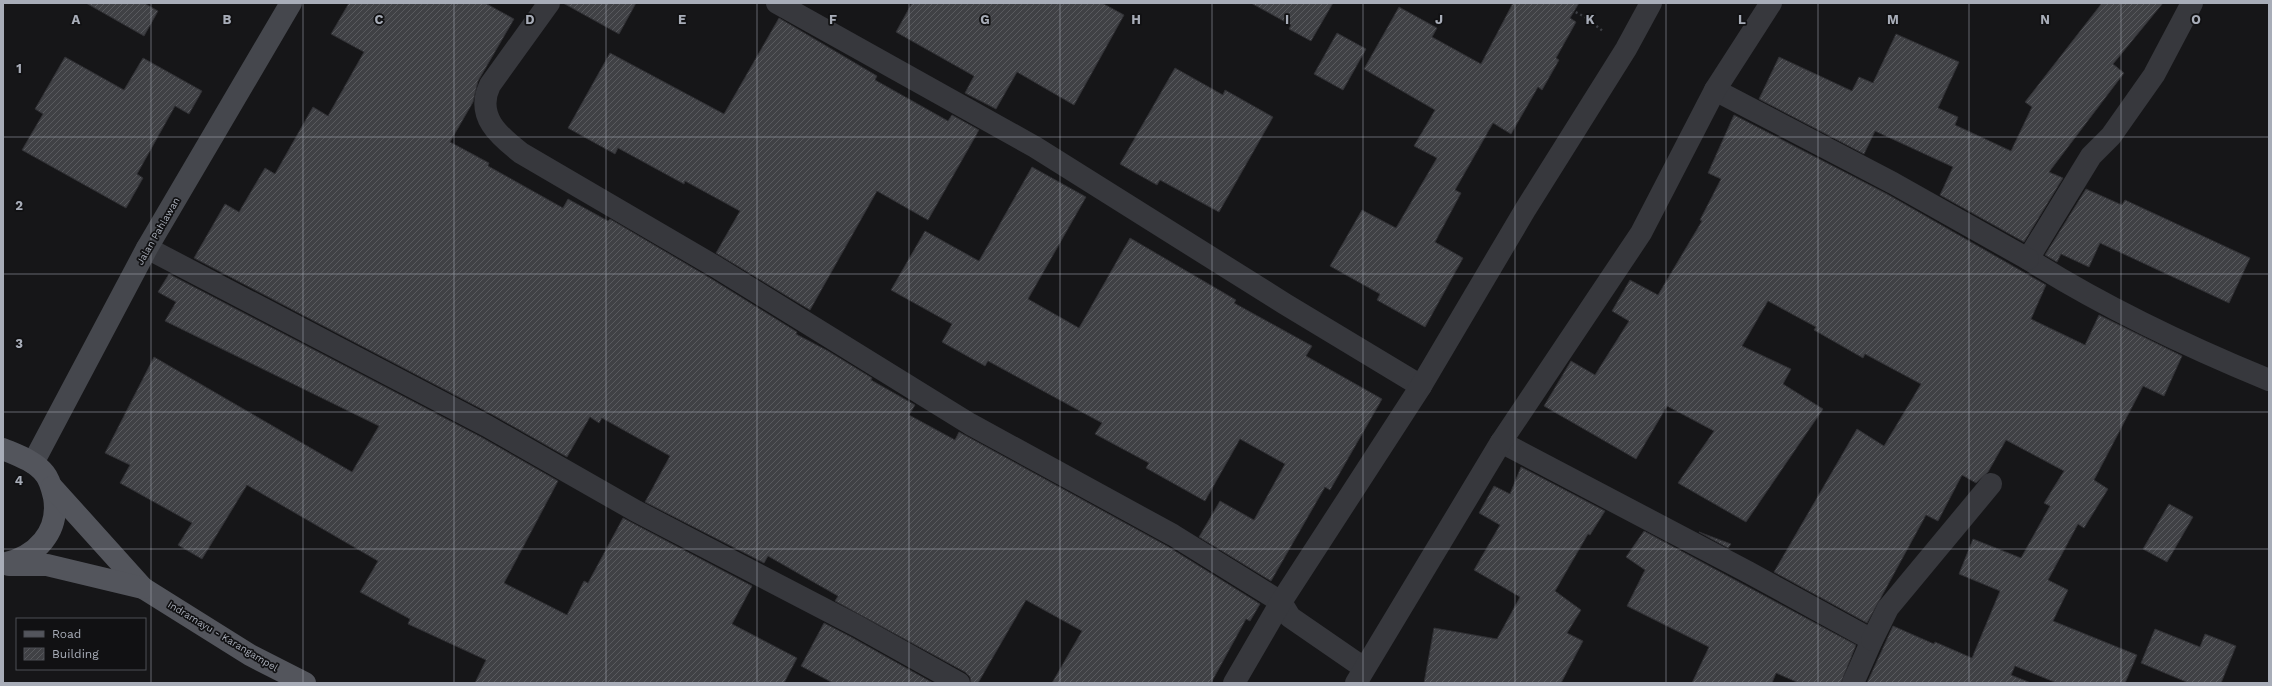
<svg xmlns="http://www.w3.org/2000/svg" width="2272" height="686" font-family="'Work Sans',sans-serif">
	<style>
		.building { fill: url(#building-hatch); stroke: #303034 }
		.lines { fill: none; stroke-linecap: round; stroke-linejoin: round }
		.path { stroke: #3d3f44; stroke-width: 2.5; stroke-dasharray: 2 3; stroke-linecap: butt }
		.street { stroke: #37383d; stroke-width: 22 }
		.secondary { stroke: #45474d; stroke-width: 22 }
		.primary { stroke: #53555c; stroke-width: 22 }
		.grid { fill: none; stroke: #a8adb8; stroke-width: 1; stroke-opacity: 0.55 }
		.labels { text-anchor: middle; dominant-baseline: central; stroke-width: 3.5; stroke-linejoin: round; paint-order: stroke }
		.street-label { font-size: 10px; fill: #a8adb8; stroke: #111113 }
		.grid-label { font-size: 13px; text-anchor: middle; font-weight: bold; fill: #a8adb8; stroke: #111113; stroke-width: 3.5; stroke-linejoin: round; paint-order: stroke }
	</style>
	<defs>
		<pattern id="building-hatch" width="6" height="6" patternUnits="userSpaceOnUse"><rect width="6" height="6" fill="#404145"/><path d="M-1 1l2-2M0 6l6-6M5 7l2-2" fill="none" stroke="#595a5e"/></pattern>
	</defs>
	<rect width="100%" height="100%" fill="#161618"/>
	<g class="building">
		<path d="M86,3H144L158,11L144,36Z"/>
		<path d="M349,3H485L514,19L478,81L473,102L450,142L489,163L488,166L563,208L568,199L608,221L610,219L710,278L797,332L796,334L828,351L872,378L871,380L915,405L909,415L955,440L959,432L1167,546L1260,604L1250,621L1246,619L1211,683H1052L1082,631L1026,600L978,683H971L970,677L965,672L835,601L838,596L768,556L764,563L645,502L670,456L602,418L599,423L590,417L567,457L493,415L194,258L225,204L239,212L265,168L275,174L313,107L328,116L364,52L331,34Z"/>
		<path d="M563,3H636L619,34Z"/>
		<path d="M912,3H1102L1124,15L1074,105L1017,72L996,109L965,93L974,76L896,32Z"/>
		<path d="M1251,3H1333L1311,41L1289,29L1291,25Z"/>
		<path d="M1513,3H1579L1570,18L1576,22L1556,58L1559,60L1542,90L1538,87L1511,134L1493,123L1455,190L1461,193L1435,242L1463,258L1425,327L1377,300L1380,294L1330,266L1362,210L1396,228L1437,158L1414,146L1435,110L1364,69L1399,7L1437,28L1432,37L1481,64Z"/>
		<path d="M2102,3H2163L2113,64L2124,73L2049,172L2063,178L2024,242L1940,195L1953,167L1875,131L1864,154L1759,99L1779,57L1852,91L1859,77L1873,83L1896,34L1959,62L1938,108L1958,117L1955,125L2011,151L2032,107L2025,102Z"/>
		<path d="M779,18L877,76L875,80L948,121L952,115L979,130L928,220L877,191L810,310L716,253L740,211L685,181L684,184L618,148L615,154L568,128L610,53L724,114Z"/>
		<path d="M1337,33L1366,49L1343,90L1314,74Z"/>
		<path d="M65,57L124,90L143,58L202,91L189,114L175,106L137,174L143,178L126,208L22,150L43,114L35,109Z"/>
		<path d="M1175,68L1223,95L1225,90L1273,117L1219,212L1160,180L1157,185L1120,164Z"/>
		<path d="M1734,115L1887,194L2046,285L2031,319L2085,345L2099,315L2182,356L2164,396L2143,386L2094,480L2108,489L2084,528L2078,524L2048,580L2068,590L2053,621L2137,655L2125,683H2057L2015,666L2011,675L2031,683H1867L1893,626L1934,644L1935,642L1972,658L2000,591L1959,574L1973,539L2021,558L2050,506L2044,503L2064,471L2006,440L1988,472L1976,483L1962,475L1938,521L1926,515L1867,623L1774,572L1857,429L1884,446L1921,384L1865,354L1863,358L1814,330L1816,327L1768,301L1742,346L1791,369L1783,384L1823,409L1746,522L1678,483L1714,431L1667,406L1636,459L1544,406L1571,361L1595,375L1629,321L1612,311L1630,280L1658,295L1702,221L1700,220L1721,179L1708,173Z"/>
		<path d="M1032,167L1086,197L1028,299L1079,328L1130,238L1236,300L1234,303L1312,346L1306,356L1382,399L1330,490L1325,487L1271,581L1199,537L1220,501L1254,520L1285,464L1240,439L1205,501L1146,468L1149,463L1095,434L1102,423L988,361L985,366L942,342L952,324L891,290L925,231L979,261Z"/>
		<path d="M2086,189L2122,205L2125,200L2250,258L2229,303L2100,243L2089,267L2061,254L2057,262L2045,255Z"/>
		<path d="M169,274L481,437L558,481L504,583L567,615L584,581L588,583L623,518L752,586L732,624L797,658L784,683H475L486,660L408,624L410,619L360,592L378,561L247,485L202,559L178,545L192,523L120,483L130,465L105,453L154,357L352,472L379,426L165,321L176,302L158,292Z"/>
		<path d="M1521,467L1605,511L1590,535L1588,534L1555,591L1581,610L1567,633L1583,641L1561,683H1424L1434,628L1497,639L1520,597L1474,570L1500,525L1479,513L1494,486L1510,494Z"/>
		<path d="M2169,504L2193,517L2167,562L2143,549Z"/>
		<path d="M1644,531L1856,645L1841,683H1799L1776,673L1772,683H1692L1709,647L1627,606L1645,570L1626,557Z"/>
		<path d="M1699,532L1731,544L1728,548Z"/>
		<path d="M824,623L851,637L933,683H833L801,666Z"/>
		<path d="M2155,629L2200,647L2205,634L2236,646L2221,683H2189L2141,663Z"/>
	</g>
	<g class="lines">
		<path class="path" d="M1558,3L1585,17L1604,32"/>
		<g class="street">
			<path d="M549,3L490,85C475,116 499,136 521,153L716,267L970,424L1173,535L1281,602L1290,617L1364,668"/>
			<path d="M777,3L1035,147L1285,304L1421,386"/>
			<path d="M2192,3L2154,75L2111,136L2091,156L2028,259C2104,307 2186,346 2269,380"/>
			<path d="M1715,90L1893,183L2028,259"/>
			<path d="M147,248L487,426L636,511L857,626L959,683"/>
			<path d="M1501,442L1748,572L1872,640L1853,683"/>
			<path d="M1872,640L1888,608L1991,484"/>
			<path d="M1234,683L1281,602L1421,386L1525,210L1626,49L1651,3"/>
			<path d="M1356,683L1501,442L1641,233L1715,90L1771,3"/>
		</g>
		<path class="secondary" d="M33,463L147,248L291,3"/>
		<g class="primary">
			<path d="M3,449C17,455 35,461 45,474C50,480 52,489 54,497C60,532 36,557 3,564"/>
			<path d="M52,487L143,588L250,655L305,683"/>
			<path d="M9,565H47L143,588"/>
		</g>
	</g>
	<path class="grid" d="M151,3V683M303,3V683M454,3V683M606,3V683M757,3V683M909,3V683M1060,3V683M1212,3V683M1363,3V683M1515,3V683M1666,3V683M1818,3V683M1969,3V683M2121,3V683M3,137H2269M3,274H2269M3,412H2269M3,549H2269"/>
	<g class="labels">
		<g class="street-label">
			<text transform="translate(158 231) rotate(-60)">Jalan Pahlawan</text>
			<text transform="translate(223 636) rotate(31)">Indramayu - Karangampel</text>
		</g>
	</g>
	<g class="grid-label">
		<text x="76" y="24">A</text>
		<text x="227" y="24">B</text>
		<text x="379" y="24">C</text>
		<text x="530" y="24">D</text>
		<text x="682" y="24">E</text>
		<text x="833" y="24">F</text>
		<text x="985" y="24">G</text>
		<text x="1136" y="24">H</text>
		<text x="1287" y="24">I</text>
		<text x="1439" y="24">J</text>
		<text x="1590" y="24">K</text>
		<text x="1742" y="24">L</text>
		<text x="1893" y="24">M</text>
		<text x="2045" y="24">N</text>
		<text x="2196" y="24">O</text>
		<text x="19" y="73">1</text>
		<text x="19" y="210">2</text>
		<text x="19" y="348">3</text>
		<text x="19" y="485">4</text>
	</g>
	<rect width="2272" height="686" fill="none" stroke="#a8adb8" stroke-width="8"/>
	<rect x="16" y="618" width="130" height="52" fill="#111113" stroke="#4d4f55"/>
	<rect x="24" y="631" width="20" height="6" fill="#53555c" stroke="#4d4f55"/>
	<text x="52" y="638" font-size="12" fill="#a8adb8">Road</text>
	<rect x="24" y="648" width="20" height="12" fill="url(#building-hatch)" stroke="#4d4f55"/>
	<text x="52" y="658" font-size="12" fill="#a8adb8">Building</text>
</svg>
